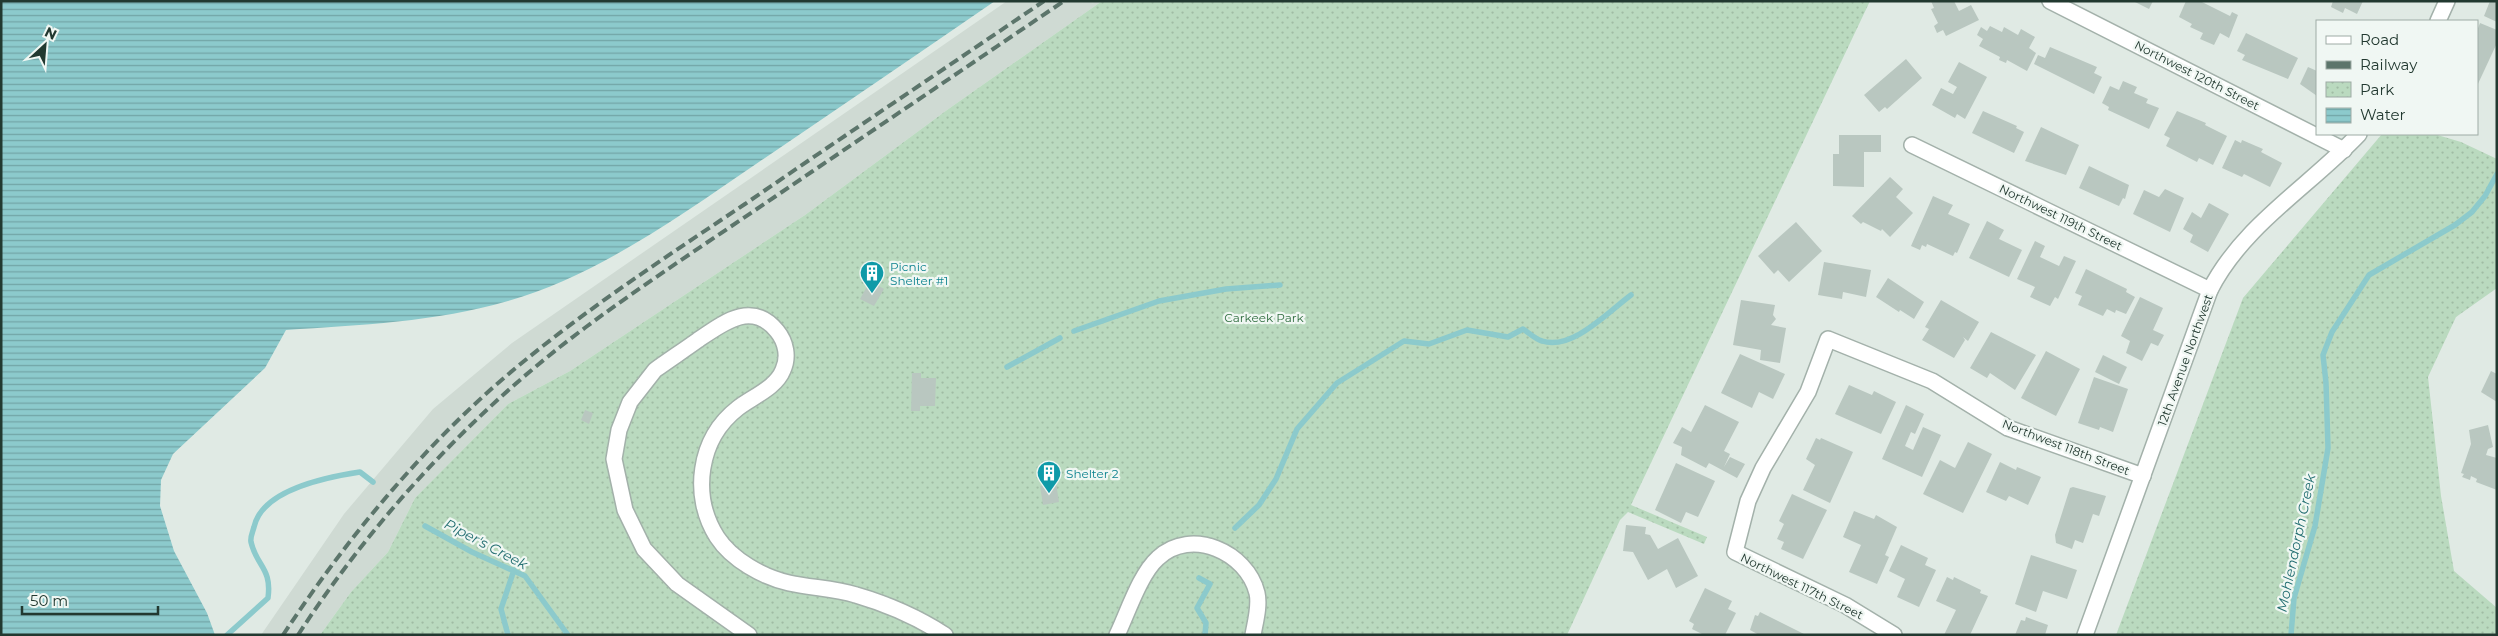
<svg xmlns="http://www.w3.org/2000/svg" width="2498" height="636" font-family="Montserrat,sans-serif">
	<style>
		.built { fill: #cfdad3 }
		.park { fill: url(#park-dots) }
		.water { fill: url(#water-rules) }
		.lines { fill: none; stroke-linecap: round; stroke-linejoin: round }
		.stream { stroke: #8ccacc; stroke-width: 5.5 }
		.building { fill: #b9c7c0 }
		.minor-casing { stroke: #a3b1aa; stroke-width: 18 }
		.minor { stroke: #fff; stroke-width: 15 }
		.rail { stroke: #5c756b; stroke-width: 4; stroke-dasharray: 10 5; stroke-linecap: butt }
		.labels { text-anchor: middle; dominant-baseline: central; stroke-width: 4.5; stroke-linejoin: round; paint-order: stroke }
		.street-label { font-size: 12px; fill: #223930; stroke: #f0f7f3 }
		.culture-label { font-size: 12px; fill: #0d838f; stroke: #f0f7f3; text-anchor: start }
		.park-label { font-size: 12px; fill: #2f6d3f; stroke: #f0f7f3 }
		.water-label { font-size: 14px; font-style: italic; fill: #216d70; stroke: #f0f7f3 }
	</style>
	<defs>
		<pattern id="park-dots" width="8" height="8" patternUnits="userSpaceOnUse" patternTransform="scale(1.25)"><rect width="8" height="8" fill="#badabf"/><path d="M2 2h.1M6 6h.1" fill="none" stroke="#a0bca4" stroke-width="1.8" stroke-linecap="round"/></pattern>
		<pattern id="water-rules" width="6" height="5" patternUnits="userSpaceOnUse" patternTransform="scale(1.25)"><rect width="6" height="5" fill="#8ccacc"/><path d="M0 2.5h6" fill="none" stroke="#72a5a6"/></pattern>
	</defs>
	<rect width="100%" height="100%" fill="#e0eae4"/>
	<path class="built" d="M1007,1H1102L947,110L805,215L570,371L508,404L415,498L388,552L351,592L320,635H261L344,514L433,409L512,343Z"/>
	<g class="park">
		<path d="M1102,1H1870L1631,505L1707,537L1704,544L1628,512L1620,520L1567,635H320L351,592L388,552L415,498L508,404L570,371L805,215L947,110Z"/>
		<path d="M2382,134H2434L2461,142L2497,159V288L2456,317L2428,377L2441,496L2454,571L2497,608V635H2116L2243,298Z"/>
	</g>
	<path class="water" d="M1,1H995C916,55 836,110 756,164C681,215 597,276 508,301C436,322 360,325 286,330L265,368L173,454L161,480L160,506L174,551L207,613L215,635H1Z"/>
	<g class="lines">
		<g class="stream">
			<path d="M1074,331L1159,301L1226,289L1280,285"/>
			<path d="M1007,367L1060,338"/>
			<path d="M425,526L472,552L525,576L568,635"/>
			<path d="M1235,528L1259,505L1276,479L1297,429L1337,383L1404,341L1429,344L1467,330L1508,337L1523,329C1529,333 1535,339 1542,341C1572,351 1608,312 1631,295"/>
			<path d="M1199,578L1210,584L1197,608L1206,623L1205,635"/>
			<path d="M227,635L268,598C272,568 257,567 251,542C250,537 253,531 254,527C262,490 327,477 360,472L373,482"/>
			<path d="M508,635L501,609L514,570"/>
			<path d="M2291,635L2294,598L2315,526L2328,448L2326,383L2323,355L2332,332L2369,275L2455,225L2472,212L2485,196L2497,174"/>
		</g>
	</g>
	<g class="building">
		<path d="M1931,1H1954L1959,11L1971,5L1979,20L1946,36L1943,30L1937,33L1934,26L1938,23L1931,9L1934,8Z"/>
		<path d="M2133,1H2153L2149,9Z"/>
		<path d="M2186,1H2200L2230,16L2232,12L2238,15L2229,38L2220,33L2214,45L2200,39L2203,33L2190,27L2192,24L2179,17Z"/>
		<path d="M2333,1H2363L2357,14L2345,8L2343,13L2331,7Z"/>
		<path d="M2490,1H2497V22L2484,16Z"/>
		<path d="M2480,23L2497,30V43L2477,86V31Z"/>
		<path d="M1990,26L2002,32L2004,27L2018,35L2021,29L2035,37L2029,48L2036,53L2027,71L2007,60L2006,63L1999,60L2000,57L1979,46L1983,39L1977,35L1981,27L1987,31Z"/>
		<path d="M2246,33L2298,58L2288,79L2242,60L2245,55L2237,51Z"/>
		<path d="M2050,47L2097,67L2094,73L2102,77L2094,94L2034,64L2038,55L2045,58Z"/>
		<path d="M1906,59L1922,78L1887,109L1885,107L1879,112L1864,95Z"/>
		<path d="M1959,62L1987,77L1965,119L1957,114L1955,118L1932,105L1941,88L1953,94L1957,87L1948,82Z"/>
		<path d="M2308,67L2317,71V96L2300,84Z"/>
		<path d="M2123,81L2137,87L2134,93L2148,99L2146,103L2159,108L2149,129L2108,110L2109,107L2102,103L2110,86L2119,90Z"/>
		<path d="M1983,111L2017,126L2016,128L2024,132L2014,153L1972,133Z"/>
		<path d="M2177,111L2206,123L2205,125L2227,136L2213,165L2199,158L2197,162L2166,146L2170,138L2164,135Z"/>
		<path d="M2041,127L2079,145L2066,175L2025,161Z"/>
		<path d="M1839,135H1881V152H1864V187L1833,186V154H1839Z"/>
		<path d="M2235,140L2241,143L2242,140L2263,149L2261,152L2282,163L2270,187L2244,174L2242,177L2222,168Z"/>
		<path d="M2089,166L2129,185L2125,199L2123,198L2119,206L2079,188Z"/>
		<path d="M1890,177L1903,189L1896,197L1913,213L1890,237L1882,229L1881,231L1863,222L1861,224L1852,216Z"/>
		<path d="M2165,189L2184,198L2170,232L2133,214L2144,190L2159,197Z"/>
		<path d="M1933,196L1953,205L1948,214L1970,224L1957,253L1955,252L1953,256L1927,244L1926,247L1922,245L1920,250L1911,246Z"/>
		<path d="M2209,203L2229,214L2208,252L2190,242L2193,235L2183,229L2192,212L2201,218Z"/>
		<path d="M1987,221L2004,230L1999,239L2022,250L2009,277L1969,258Z"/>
		<path d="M1796,222L1822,251L1789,282L1778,270L1774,274L1758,256Z"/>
		<path d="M2035,241L2045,246L2040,257L2059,266L2064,256L2076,261L2058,299L2055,297L2050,306L2030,297L2035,287L2017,279Z"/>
		<path d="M1824,262L1871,270L1866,297L1843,292L1842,299L1818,295Z"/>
		<path d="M2086,269L2127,289L2126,292L2135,297L2126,314L2116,310L2115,313L2107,309L2103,316L2078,305L2082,296L2075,293Z"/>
		<path d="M1888,278L1924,302L1914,319L1900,310L1899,312L1876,297Z"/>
		<path d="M870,281L884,289L874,306L860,299Z"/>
		<path d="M2140,297L2163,308L2153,330L2164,335L2158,346L2151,343L2142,361L2126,353L2130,341L2121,336Z"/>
		<path d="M1741,300L1775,305L1773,315L1776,319L1771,325L1786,328L1780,363L1760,360L1761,350L1733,345Z"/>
		<path d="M1941,300L1979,322L1968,341L1963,337L1965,340L1954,358L1922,340L1929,329L1925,327Z"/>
		<path d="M1991,332L2036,355L2015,390L1990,373L1987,378L1970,368Z"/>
		<path d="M2046,351L2080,369L2056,416L2021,398Z"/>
		<path d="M1740,354L1785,374L1773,399L1759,392L1752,408L1721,393Z"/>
		<path d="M2103,355L2127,367L2119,384L2095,372Z"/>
		<path d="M2491,371L2497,374V402L2481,392Z"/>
		<path d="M912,373H921V378H936L935,406H920V411H911Z"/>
		<path d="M2094,377L2128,389L2113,432L2100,427L2099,430L2078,423Z"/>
		<path d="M1849,385L1872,395L1874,391L1896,402L1881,434L1835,414Z"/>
		<path d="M1705,405L1739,422L1724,451L1730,454L1724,467L1730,457L1745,464L1737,478L1709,463L1706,468L1681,455L1682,447L1673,443L1682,427L1691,432Z"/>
		<path d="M1906,405L1924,414L1915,434L1911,432L1905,446L1913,450L1923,427L1941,435L1922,477L1882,459Z"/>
		<path d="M585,410L593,413L589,424L581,420Z"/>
		<path d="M2488,425L2493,447L2488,449L2486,455L2497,458V490L2476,482L2477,479L2471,476L2470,480L2462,477L2464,474L2461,473L2471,444L2469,430Z"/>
		<path d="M1816,438L1820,440L1821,438L1853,452L1830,503L1803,490L1815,465L1806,459Z"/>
		<path d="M1968,442L1992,454L1963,513L1923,494L1940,460L1955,468Z"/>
		<path d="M2000,462L2016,470L2017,467L2041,477L2028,505L2009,496L2006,501L1986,492Z"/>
		<path d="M1676,463L1715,481L1698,517L1686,512L1681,523L1655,510Z"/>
		<path d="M1056,483L1059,502L1043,505L1040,486Z"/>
		<path d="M2073,487L2106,496L2099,516L2093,514L2083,543L2075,540L2072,549L2056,543L2055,535L2070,488Z"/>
		<path d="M1792,494L1827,510L1803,559L1781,549L1784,542L1777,539L1784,524L1779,521Z"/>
		<path d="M1854,511L1874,519L1876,515L1897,527L1885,555L1889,557L1877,584L1849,572L1861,545L1843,537Z"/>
		<path d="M1626,525L1646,527L1645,534L1650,535L1658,549L1678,538L1698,576L1676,588L1667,569L1648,580L1633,552L1623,551Z"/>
		<path d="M1901,545L1928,558L1925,565L1936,570L1919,607L1897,597L1905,579L1889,571Z"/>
		<path d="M2031,555L2077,570L2067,599L2043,591L2036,612L2015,604Z"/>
		<path d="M1947,577L1953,580L1954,577L1981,590L1980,593L1988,596L1970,635H1944L1956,610L1936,601Z"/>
		<path d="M1705,588L1732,601L1728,609L1736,613L1725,635H1704L1692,629L1694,624L1689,621Z"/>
		<path d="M1760,612L1806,635H1759L1750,630L1755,615L1758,616Z"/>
		<path d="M2026,617L2048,625L2045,635H2015L2021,620L2025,621Z"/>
	</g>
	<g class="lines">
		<defs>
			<g id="minor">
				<path d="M2050,1L2344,150"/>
				<path d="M2438,21L2447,1"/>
				<path d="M1912,145L2210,290"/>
				<path d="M749,635L677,584L644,549L625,510L614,459L619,430L630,402L655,370C669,360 684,350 698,340C723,323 752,300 777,331C786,342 789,357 783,370C776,388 752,397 738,408C698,439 691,496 717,537C732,560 763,577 789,583C811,588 834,588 856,595C887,604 917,617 945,635"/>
				<path d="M1117,635C1128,612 1140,574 1158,558C1191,527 1247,552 1257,593C1260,606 1255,623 1253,635"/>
				<path d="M1894,635L1845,605L1735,552L1748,501L1763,468L1808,392L1828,339L1932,381L2008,428L2143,476"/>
				<path d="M2085,635L2210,290C2243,225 2310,186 2359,134"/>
			</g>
		</defs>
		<use href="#minor" class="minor-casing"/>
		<use href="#minor" class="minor"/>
		<g class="rail">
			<path d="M283,635C345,541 419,451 505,377C580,313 663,259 745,204C844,136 944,69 1044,1"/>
			<path d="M298,635C374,518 474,410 586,327C648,281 713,239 776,196C872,131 968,66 1064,1"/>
		</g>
	</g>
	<defs>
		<symbol id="building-pin" viewBox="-11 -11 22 30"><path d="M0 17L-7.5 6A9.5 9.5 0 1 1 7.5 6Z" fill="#0f9aa8" stroke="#f0f7f3"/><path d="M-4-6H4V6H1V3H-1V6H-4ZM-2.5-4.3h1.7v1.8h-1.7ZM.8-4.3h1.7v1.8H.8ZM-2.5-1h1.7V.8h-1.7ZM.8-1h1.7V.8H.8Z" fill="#fff"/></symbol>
	</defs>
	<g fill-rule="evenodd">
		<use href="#building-pin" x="858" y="259" width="28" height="38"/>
		<use href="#building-pin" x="1035" y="459" width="28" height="38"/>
	</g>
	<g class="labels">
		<g class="street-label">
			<text transform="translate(2197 75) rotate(27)">Northwest 120th Street</text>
			<text transform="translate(2061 217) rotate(26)">Northwest 119th Street</text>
			<text transform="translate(2185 360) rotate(-70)">12th Avenue Northwest</text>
			<text transform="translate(2066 447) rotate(21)">Northwest 118th Street</text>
			<text transform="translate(1802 586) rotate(26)">Northwest 117th Street</text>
		</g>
		<g class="culture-label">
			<text x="890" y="266">Picnic<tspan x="890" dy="14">Shelter #1</tspan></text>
			<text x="1066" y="473">Shelter 2</text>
		</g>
		<g class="park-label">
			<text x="1264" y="317">Carkeek Park</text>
		</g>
		<g class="water-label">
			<text transform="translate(2296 543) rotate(-78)">Mohlendorph Creek</text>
			<text transform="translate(486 544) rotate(28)">Piper's Creek</text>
		</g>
	</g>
	<rect width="2498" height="636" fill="none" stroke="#223930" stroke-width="5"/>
	<rect x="2316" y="20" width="162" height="115" fill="#f0f7f3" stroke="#9eaba5"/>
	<rect x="2326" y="36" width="25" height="8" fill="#ffffff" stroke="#9eaba5"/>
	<text x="2360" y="45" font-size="15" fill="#223930">Road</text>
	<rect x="2326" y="61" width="25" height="8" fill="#5c756b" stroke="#9eaba5"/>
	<text x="2360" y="70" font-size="15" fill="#223930">Railway</text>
	<rect x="2326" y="82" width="25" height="15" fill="url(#park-dots)" stroke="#9eaba5"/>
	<text x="2360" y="95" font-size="15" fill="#223930">Park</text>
	<rect x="2326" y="108" width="25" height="15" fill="url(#water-rules)" stroke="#9eaba5"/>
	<text x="2360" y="120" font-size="15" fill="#223930">Water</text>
	<g transform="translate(45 45) rotate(26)" stroke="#f0f7f3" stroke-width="4" paint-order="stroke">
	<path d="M0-4L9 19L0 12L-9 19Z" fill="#223930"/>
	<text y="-8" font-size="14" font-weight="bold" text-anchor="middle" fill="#223930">N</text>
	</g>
	<path d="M22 606v8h136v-8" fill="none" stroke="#223930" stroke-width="2.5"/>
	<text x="30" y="606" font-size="15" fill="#223930" stroke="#f0f7f3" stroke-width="4" paint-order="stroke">50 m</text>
</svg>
